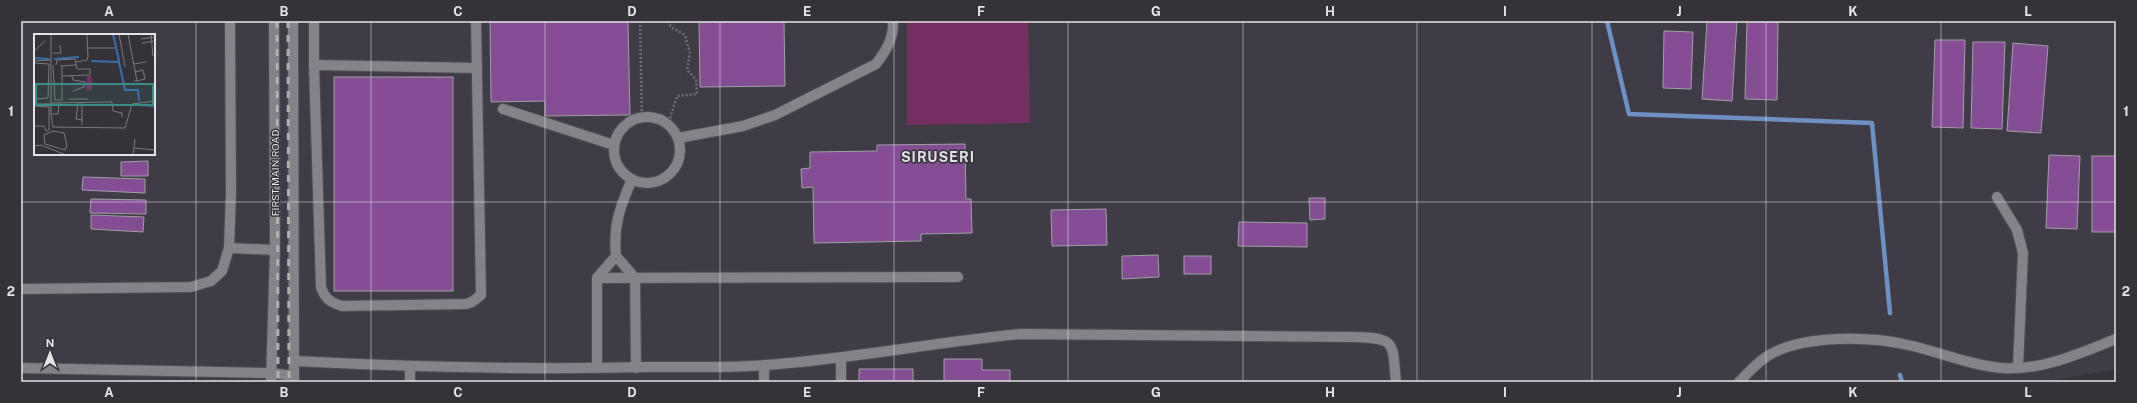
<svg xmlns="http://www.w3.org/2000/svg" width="2137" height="403" font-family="'Public Sans',sans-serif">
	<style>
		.built { fill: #3f3c48; fill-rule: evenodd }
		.green { fill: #753061 }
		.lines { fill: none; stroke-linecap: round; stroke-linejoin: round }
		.stream { stroke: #6d91c3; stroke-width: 4.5 }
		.building { fill: #854d94; stroke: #a49fa6 }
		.minor-casing { stroke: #504f54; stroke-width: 12 }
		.path { stroke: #706e73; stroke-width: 2.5; stroke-dasharray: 2 2; stroke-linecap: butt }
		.minor { stroke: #85838a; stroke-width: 10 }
		.rail { stroke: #b2b0b4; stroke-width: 3; stroke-dasharray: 7 7; stroke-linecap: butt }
		.grid { fill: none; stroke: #e5e4e7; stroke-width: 1; stroke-opacity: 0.55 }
		.labels { text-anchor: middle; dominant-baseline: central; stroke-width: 3; stroke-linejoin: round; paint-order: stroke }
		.street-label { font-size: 10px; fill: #e5e4e7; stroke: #353339 }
		.district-label { font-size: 14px; font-weight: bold; letter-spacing: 1px; fill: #e1dfe7; stroke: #353339 }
		.inset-river { fill: none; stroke: #396eb4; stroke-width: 2 }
		.inset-road { fill: none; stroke: #7b7a7f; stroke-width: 1 }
		.view { fill: #3a8c86; fill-opacity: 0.15; stroke: #3a8c86; stroke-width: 2 }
		.inset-edge { fill: none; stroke: #e5e4e7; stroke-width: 2 }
		.neatline { fill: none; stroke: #e5e4e7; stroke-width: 1.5 }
		.grid-label { font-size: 13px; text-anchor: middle; font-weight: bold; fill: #e5e4e7 }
	</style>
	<rect width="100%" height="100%" fill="#353339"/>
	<path class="built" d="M21,21H2116V369L2044,382H21ZM35,35H154V154H35Z"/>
	<path class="green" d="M907,21H1028L1030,123L907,125Z"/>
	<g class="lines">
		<g class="stream">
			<path d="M1607,21L1629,114L1872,123L1890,313"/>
			<path d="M1900,375L1902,382"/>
		</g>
	</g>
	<g class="building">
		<path d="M490,21H628L630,115L545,116V101L491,102Z"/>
		<path d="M699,21H784L785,86L700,87Z"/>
		<path d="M1707,21H1737L1732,101L1702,99Z"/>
		<path d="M1747,21L1778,22L1777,100L1745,99Z"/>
		<path d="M1664,31L1693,32L1691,89L1663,88Z"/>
		<path d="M1935,40H1965L1963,128L1932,127Z"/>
		<path d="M1973,42H2005L2002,129L1971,128Z"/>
		<path d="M2013,43L2048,46L2041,133L2007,131Z"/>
		<rect x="334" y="77" width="119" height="214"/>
		<path d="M965,144L966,199H971L972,233L921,234V241L814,243L813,187L802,188L801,169L810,168V152L877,151V145Z"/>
		<path d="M2049,155L2080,156L2077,229L2046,228Z"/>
		<rect x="2092" y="156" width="24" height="76"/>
		<path d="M148,161V176H121V162Z"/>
		<path d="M83,177L145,179V193L82,190Z"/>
		<path d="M1309,198H1325V219L1310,220Z"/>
		<path d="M91,199L146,200V214L90,213Z"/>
		<path d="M1106,209L1107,245L1052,246L1051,210Z"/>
		<path d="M91,215L144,217L143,232L91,229Z"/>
		<path d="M1239,222L1307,223V247L1238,246Z"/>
		<path d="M1158,255L1159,277L1122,279V256Z"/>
		<rect x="1184" y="256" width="27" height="18"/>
		<path d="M944,359H982V370H1010V382H859V369H913V382H944Z"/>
	</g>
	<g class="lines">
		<defs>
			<g id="minor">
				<path d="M293,21L294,382"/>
				<path d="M314,21V65L321,287C325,299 330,302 342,306L466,304L472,302L481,295L476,21"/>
				<path d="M314,65L477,68"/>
				<path d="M503,109L614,145"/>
				<circle cx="647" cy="150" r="33"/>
				<path d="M678,138L743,126L775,115L876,64C886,51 894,38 893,21"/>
				<path d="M1997,197L2017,230L2023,253L2018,367"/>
				<path d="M229,248L275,250"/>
				<path d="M616,256C613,225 620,207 632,179"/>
				<path d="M597,278L958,277"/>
				<path d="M21,289L191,287L211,281L222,271L229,248L231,193L230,21"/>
				<path d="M294,361C412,367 530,370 649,367C688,367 727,368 766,365C852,359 935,342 1021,334L1353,337C1397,338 1392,342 1396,382"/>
				<path d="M764,365V382"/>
				<path d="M21,368L271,373L294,376"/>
				<path d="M597,368V278L616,256L635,278L636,368"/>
				<path d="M271,382L275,250L274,21"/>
				<path d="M410,382V366"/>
				<path d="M841,382V359"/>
				<path d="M1739,382C1748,373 1759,360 1771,354C1805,335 1870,336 1908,345C1940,352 1969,365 2002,368C2042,371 2080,353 2116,339"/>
			</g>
		</defs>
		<use href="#minor" class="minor-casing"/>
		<g class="path">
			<path d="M640,21L642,117"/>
			<path d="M668,21L671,27L685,35L690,53L687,70L696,79L697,94L677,96L668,125"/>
		</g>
		<use href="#minor" class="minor"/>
		<g class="rail">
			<path d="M277,21L278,382"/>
			<path d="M288,21L289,382"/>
		</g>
	</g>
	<path class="grid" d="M196,21V382M371,21V382M545,21V382M720,21V382M894,21V382M1068,21V382M1243,21V382M1417,21V382M1592,21V382M1766,21V382M1941,21V382M21,202H2116"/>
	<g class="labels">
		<g class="street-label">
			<text transform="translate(275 173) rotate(-90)">FIRST MAIN ROAD</text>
		</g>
		<g class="district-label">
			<text x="938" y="157">SIRUSERI</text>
		</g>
	</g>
	<g transform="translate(34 34)">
		<rect width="121" height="121" fill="#353339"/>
		<path d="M53,42H58V56H52Z" fill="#753061"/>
		<path class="inset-river" d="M79,0L85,27M0,24L15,25M20,25L45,23M57,27L85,28L91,56H104L105,67M106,71L121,72"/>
		<path class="inset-road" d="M17,0V80L19,93L91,94L98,70L121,67M53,0L54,23M85,0L91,33M94,0L103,47H100M117,0L119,22H121M107,5L121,3M108,9L121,7M53,14H81M0,17L11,7M19,19H27L26,11M0,27L18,26M42,28L53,26L54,23M0,29L15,30L14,64L0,65M100,30L112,28M19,31L21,66H28V32M22,31L23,26L41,25L43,35H56V41L28,42M26,32L42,31M101,38L109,36L111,45L103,47M38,42L39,46L51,48L50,53L39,57M3,51L15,49M35,65H54M18,69L78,68L79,77L88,79V83M44,69L42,85L48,86M0,70H18M0,72L15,73V96L12,97L10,92H0M18,80H24L25,69M48,91V69M19,97L30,99L33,111L31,116L11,110L10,101ZM0,112L7,111L32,121M100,114L121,116M99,121L101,105"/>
		<path class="view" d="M2,50H119V71H2Z"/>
		<rect width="121" height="121" class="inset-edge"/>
	</g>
	<rect width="2137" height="403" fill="none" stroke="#353339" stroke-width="44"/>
	<g transform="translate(50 353)" stroke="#353339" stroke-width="3" paint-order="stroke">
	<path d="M0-3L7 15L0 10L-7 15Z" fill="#e5e4e7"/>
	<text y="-6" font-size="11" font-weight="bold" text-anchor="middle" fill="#e5e4e7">N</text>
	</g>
	<rect x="22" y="22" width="2093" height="359" class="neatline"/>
	<g class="grid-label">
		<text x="109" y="16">A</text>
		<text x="284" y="16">B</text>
		<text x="458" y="16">C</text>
		<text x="632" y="16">D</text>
		<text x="807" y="16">E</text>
		<text x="981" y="16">F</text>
		<text x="1156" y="16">G</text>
		<text x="1330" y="16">H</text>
		<text x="1505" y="16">I</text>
		<text x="1679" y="16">J</text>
		<text x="1853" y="16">K</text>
		<text x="2028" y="16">L</text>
		<text x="11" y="116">1</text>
		<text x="2126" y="116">1</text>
		<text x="11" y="296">2</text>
		<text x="2126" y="296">2</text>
		<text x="109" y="397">A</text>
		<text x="284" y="397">B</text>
		<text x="458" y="397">C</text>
		<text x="632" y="397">D</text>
		<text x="807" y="397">E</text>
		<text x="981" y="397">F</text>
		<text x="1156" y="397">G</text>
		<text x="1330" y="397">H</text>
		<text x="1505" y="397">I</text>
		<text x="1679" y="397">J</text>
		<text x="1853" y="397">K</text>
		<text x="2028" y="397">L</text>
	</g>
</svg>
